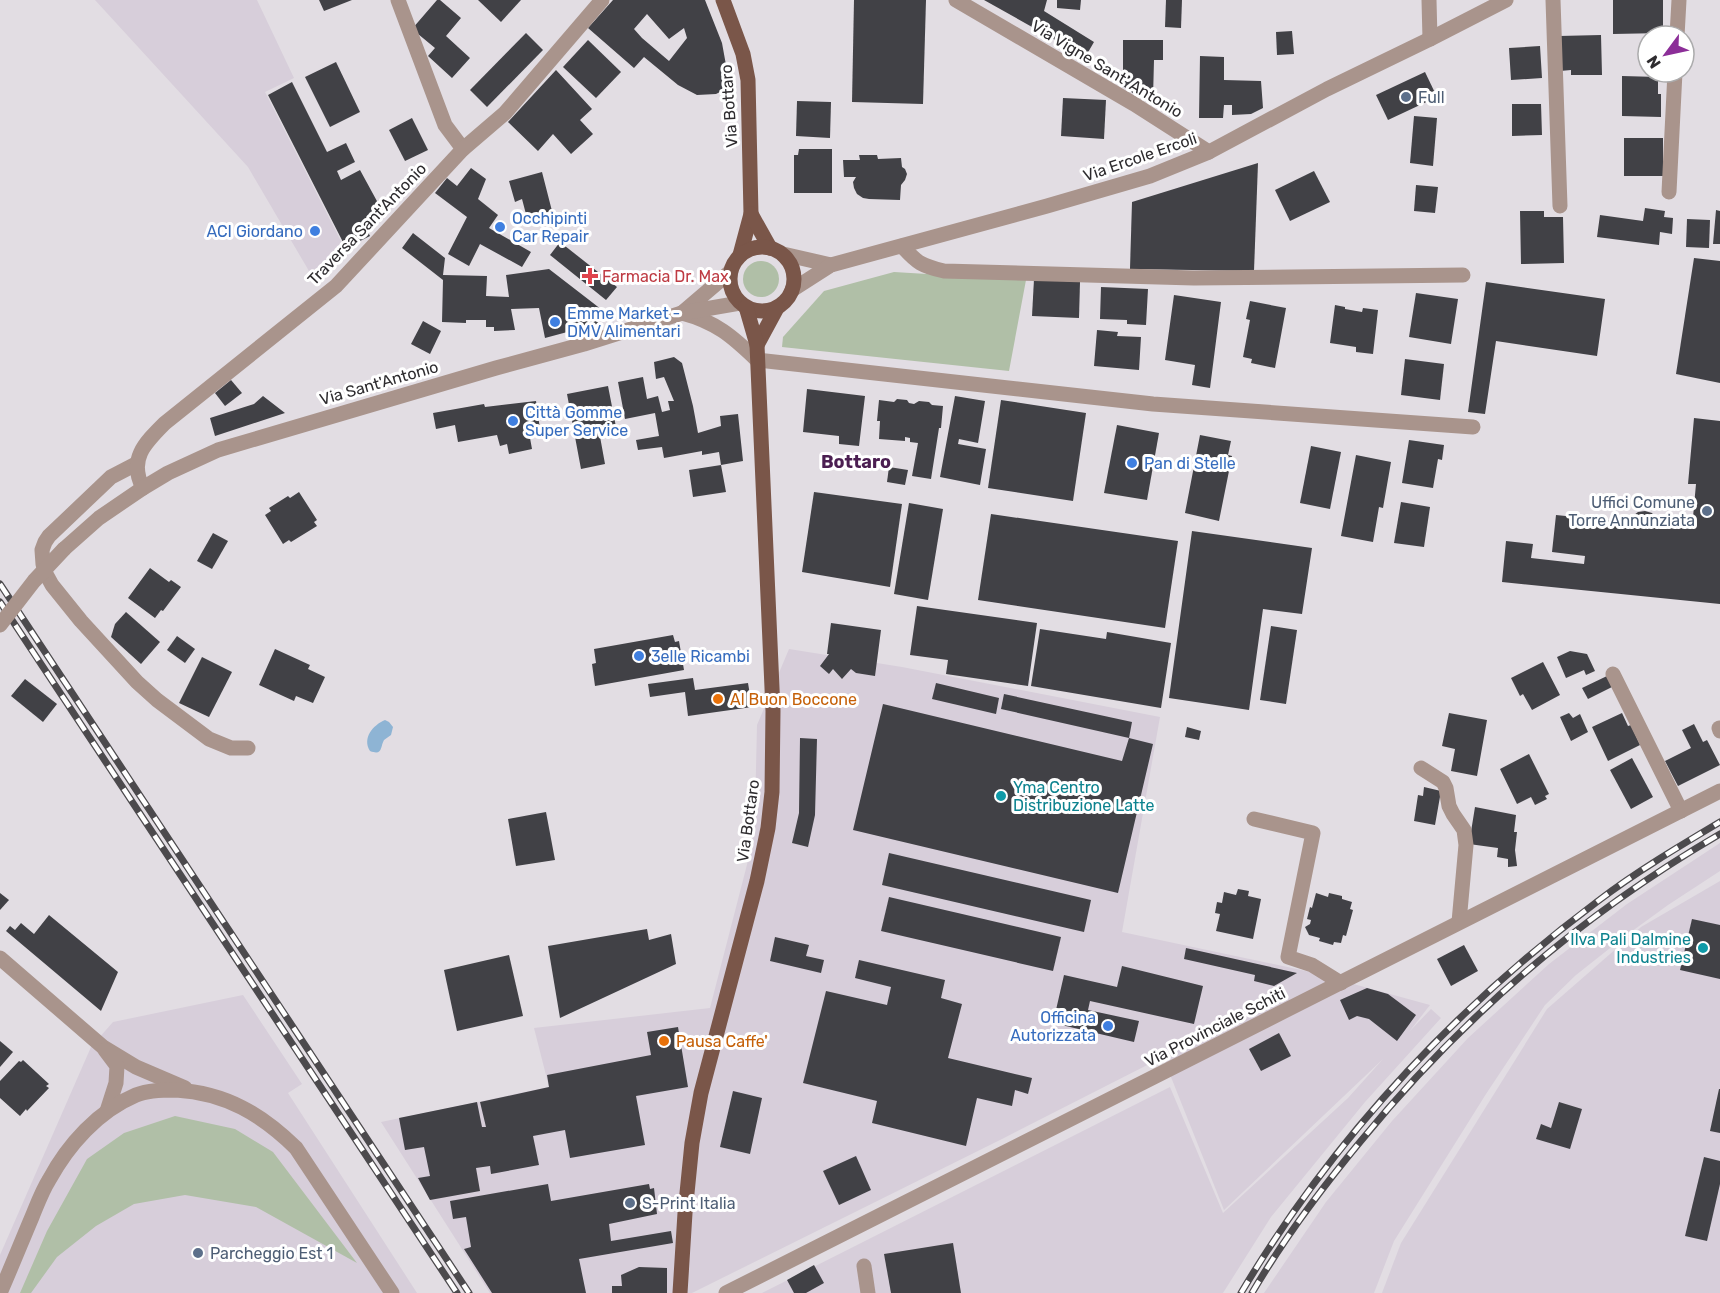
<svg xmlns="http://www.w3.org/2000/svg" width="1720" height="1293" font-family="Rubik,sans-serif">
	<style>
		.built { fill: #d7ceda }
		.green { fill: #b0bfa7 }
		.water { fill: #8eb4d4 }
		.building { fill: #414146; fill-rule: evenodd }
		.lines { fill: none; stroke-linecap: round; stroke-linejoin: round }
		.minor { stroke: #a9948c; stroke-width: 15 }
		.major { stroke: #7a5649; stroke-width: 15 }
		.rail-casing { stroke: #4c4a4d; stroke-width: 7 }
		.rail { stroke: #fff; stroke-width: 4.5; stroke-dasharray: 14; stroke-linecap: butt }
		.minor-bridge { stroke: #a9948c; stroke-width: 15 }
		.service-dot { fill: #5c6f8a; stroke: #fff; stroke-width: 2 }
		.shop-dot { fill: #3f7fe0; stroke: #fff; stroke-width: 2 }
		.health-dot { fill: #e0444e; stroke: #fff; stroke-width: 2 }
		.food-dot { fill: #e8710a; stroke: #fff; stroke-width: 2 }
		.culture-dot { fill: #0f9aa8; stroke: #fff; stroke-width: 2 }
		.labels { text-anchor: middle; dominant-baseline: central; stroke-width: 6; stroke-linejoin: round; paint-order: stroke }
		.street-label { font-size: 16px; fill: #2e2c2f; stroke: #fff }
		.service-label { font-size: 16px; fill: #4e5e75; stroke: #fff; text-anchor: start }
		.shop-label { font-size: 16px; fill: #366cbe; stroke: #fff; text-anchor: start }
		.health-label { font-size: 16px; fill: #be3a42; stroke: #fff; text-anchor: start }
		.food-label { font-size: 16px; fill: #c56008; stroke: #fff; text-anchor: start }
		.culture-label { font-size: 16px; fill: #0d838f; stroke: #fff; text-anchor: start }
		.neighbourhood-label { font-size: 18px; font-weight: bold; fill: #4b1e51; stroke: #fff }
	</style>
	<rect width="100%" height="100%" fill="#e2dde3"/>
	<g class="built">
		<path d="M95,0H257L294,78L265,92L348,255L316,283L248,167Z"/>
		<path d="M789,649L902,667L1160,717L1122,932L1306,971L1430,1005L1409,1032L1431,1009L1441,1018L1365,1102L1271,1217L1223,1293H762L1170,1087L1223,1213L1348,1098L1383,1059L1224,1210L1163,1057L1002,1139L692,1293H490L381,1122L549,1087L534,1028L710,1008L750,853L755,812L757,725Z"/>
		<path d="M1720,843V871L1668,905L1624,937L1576,975L1545,1005L1486,1094L1394,1241L1374,1293H1264L1326,1202L1392,1121L1468,1038L1549,964L1627,904Z"/>
		<path d="M1720,881V1293H1382L1401,1243L1547,1009L1641,927Z"/>
		<path d="M243,995L302,1084L288,1093L417,1293H0V1255L91,1047L113,1022Z"/>
	</g>
	<g class="green">
		<circle cx="761" cy="279" r="18"/>
		<path d="M894,272L1026,280L1009,371L782,347L783,337L824,291Z"/>
		<path d="M175,1116L235,1129L273,1152L357,1263L256,1207L185,1195L134,1204L96,1226L57,1257L31,1293H20L47,1231L87,1159L124,1133Z"/>
	</g>
	<path class="water" d="M385,720L389,722L393,727L391,735L384,740C380,747 383,756 370,751C362,738 373,725 385,720Z"/>
	<g class="building">
		<path d="M319,0H352L324,11Z"/>
		<path d="M437,0H440L461,18L446,36L470,58L452,78L428,56L435,48L412,29Z"/>
		<path d="M478,0H521L501,22Z"/>
		<path d="M613,0H705L722,43L730,87L716,94L697,95L678,85L644,57L634,68L588,28ZM647,14L669,39L684,28L687,38L669,61L642,38L634,29Z"/>
		<path d="M854,0H926L923,104L852,102Z"/>
		<path d="M984,0H1047L1044,11L1094,42L1083,61L1055,45L1057,41Z"/>
		<path d="M1057,0H1081L1080,10L1057,8Z"/>
		<path d="M1166,0H1182L1181,28L1165,27Z"/>
		<path d="M1613,0H1663V33L1613,34Z"/>
		<path d="M1292,31L1294,54L1277,55L1276,32Z"/>
		<path d="M526,33L543,50L487,107L470,90Z"/>
		<path d="M1601,35L1602,75H1571V70L1560,71L1559,36Z"/>
		<path d="M588,40L621,72L596,98L563,67Z"/>
		<path d="M1123,40H1163V60H1154L1153,98H1140L1123,86Z"/>
		<path d="M1540,46L1542,78L1511,80L1509,48Z"/>
		<path d="M1200,56L1224,57V80L1261,81L1263,108L1251,114L1232,115V105H1224L1223,118H1199Z"/>
		<path d="M336,62L360,112L330,127L305,77Z"/>
		<path d="M556,70L592,109L580,120L593,134L571,154L553,134L538,151L508,122Z"/>
		<path d="M1425,72L1437,97L1388,120L1376,95Z"/>
		<path d="M1622,76L1658,77V94H1661V117L1622,116Z"/>
		<path d="M292,82L327,152L346,143L355,162L337,171L341,180L360,170L384,214L364,224L370,236L346,248L268,95Z"/>
		<path d="M1063,98L1106,100L1104,139L1061,136Z"/>
		<path d="M797,101L831,102L830,138L796,136Z"/>
		<path d="M1512,104H1541L1542,135L1512,136Z"/>
		<path d="M1414,116L1437,118L1433,166L1410,163Z"/>
		<path d="M412,118L428,150L405,161L389,130Z"/>
		<rect x="1624" y="138" width="39" height="38"/>
		<path d="M799,149H832V193H794V155H798Z"/>
		<path d="M859,155H877L878,159L901,158L902,167L905,169L907,174L905,180L901,185L900,200L869,199L863,198L857,194L854,188L853,182L856,177H844L843,160H860Z"/>
		<path d="M1258,163L1254,271L1130,269L1132,202Z"/>
		<path d="M471,168L486,179L478,199L498,215L489,228L531,252L522,267L480,244L469,266L448,254L467,217L435,193L447,178L457,186Z"/>
		<path d="M1314,171L1330,202L1290,221L1275,190Z"/>
		<path d="M542,172L552,211L527,218L522,199L515,202L509,181Z"/>
		<path d="M1416,185L1438,187L1435,213L1414,211Z"/>
		<path d="M1645,208L1665,211L1664,217L1673,218L1672,234L1660,232L1659,245L1597,237L1600,215L1643,221Z"/>
		<path d="M1716,210L1720,211V244H1713Z"/>
		<path d="M1520,211H1544V217H1563L1564,263L1521,264Z"/>
		<path d="M1687,219L1710,220L1709,248L1686,247Z"/>
		<path d="M413,233L445,258L443,275L487,276L486,296L509,297L506,275L549,269L606,313L597,324L545,338L539,308L511,309L515,330L494,331V327H486V320H466V323L442,322L443,280L402,248Z"/>
		<path d="M560,242L617,287L606,300L550,255Z"/>
		<path d="M1694,258L1720,261V383L1676,374Z"/>
		<path d="M1034,279L1080,282L1079,318L1032,316Z"/>
		<path d="M1486,282L1605,299L1597,356L1496,341L1485,414L1468,412Z"/>
		<path d="M1101,287L1148,289L1146,325L1127,324V320L1100,319Z"/>
		<path d="M1416,293L1458,299L1451,344L1409,337Z"/>
		<path d="M1174,295L1221,302L1210,388L1192,385L1195,365L1165,360Z"/>
		<path d="M1250,301L1286,308L1275,368L1251,363L1252,359L1243,357L1250,320L1246,319Z"/>
		<path d="M1335,305L1345,307V309L1362,312L1363,308L1378,310L1373,354L1356,352V347L1330,343Z"/>
		<path d="M423,321L441,331L430,354L411,344Z"/>
		<path d="M1097,330L1118,332L1117,336L1141,337L1139,370L1094,366Z"/>
		<path d="M674,357L682,363L693,406L698,433L721,426L720,416L738,414L743,461L721,465L726,492L693,497L689,470L721,465L719,452L702,455V451L664,458L662,447L638,450L636,440L659,436L655,413L625,419L618,382L643,377L647,399L658,396L662,412L670,410L668,401H674L664,377L656,379L654,362Z"/>
		<path d="M1405,359L1444,364L1440,400L1401,395Z"/>
		<path d="M231,380L242,393L225,406L215,393Z"/>
		<path d="M608,386L616,427L599,431L605,464L581,469L567,394Z"/>
		<path d="M807,389L865,396L859,446L839,444V436L803,432Z"/>
		<path d="M263,396L285,413L215,436L210,418L254,404Z"/>
		<path d="M955,396L985,401L978,443L959,439L958,444L986,449L980,485L940,477Z"/>
		<path d="M897,399L907,400L909,403L914,404L919,401L929,402L932,405L943,406L941,428H939L931,479L912,476L918,443L910,442V438L905,437V441L879,439L880,421H877L879,400L894,402Z"/>
		<path d="M1001,400L1086,413L1073,501L988,488Z"/>
		<path d="M536,401L541,436L530,438L532,449L509,454L507,444L500,446L497,435L458,442L455,425L436,429L433,413L484,404L485,407Z"/>
		<path d="M1694,418L1720,421V604L1502,582L1506,541L1533,544L1531,558L1584,564L1585,556L1552,552L1556,515L1633,523L1634,515L1638,512L1645,511L1652,513L1654,516L1653,524L1692,528L1696,484H1688Z"/>
		<path d="M1117,425L1159,433L1147,500L1104,493Z"/>
		<path d="M1200,435L1231,441L1228,455L1232,456L1219,521L1185,513Z"/>
		<path d="M1409,440L1444,445L1442,460L1438,459L1433,488L1402,483Z"/>
		<path d="M1311,446L1341,452L1330,509L1300,503Z"/>
		<path d="M1356,455L1391,462L1383,508L1379,507L1373,542L1341,536Z"/>
		<path d="M889,467L908,470L905,485L887,482Z"/>
		<path d="M299,492L317,520L314,522L317,526L291,542L289,540L283,544L265,515L271,511L269,508L288,496L290,498Z"/>
		<path d="M814,492L902,504L890,587L802,572Z"/>
		<path d="M1401,502L1430,507L1424,547L1394,543Z"/>
		<path d="M909,503L943,509L928,600L894,594Z"/>
		<path d="M991,514L1178,541L1165,628L978,600Z"/>
		<path d="M1192,531L1312,548L1302,614L1263,609L1249,710L1169,698Z"/>
		<path d="M213,533L228,541L212,569L197,561Z"/>
		<path d="M150,568L169,582L171,580L181,587L163,611L161,610L155,618L128,598Z"/>
		<path d="M917,606L1037,623L1028,686L946,674L948,660L910,655Z"/>
		<path d="M126,612L160,642L141,664L111,637L115,624Z"/>
		<path d="M831,623L881,630L875,676L856,673L851,669L842,679L833,669L829,674L820,666L829,654H827Z"/>
		<path d="M1271,626L1297,630L1286,704L1260,700Z"/>
		<path d="M1040,629L1106,639L1107,632L1171,643L1161,708L1031,686Z"/>
		<path d="M673,635L675,642L679,641L684,670L595,686L592,664L596,663L594,649Z"/>
		<path d="M177,636L195,649L185,663L167,650Z"/>
		<path d="M275,649L310,665L308,669L325,677L313,703L296,696L294,701L259,685Z"/>
		<path d="M1570,651L1587,654L1595,671L1586,675L1584,670L1566,678L1557,657Z"/>
		<path d="M202,657L232,672L209,717L179,703Z"/>
		<path d="M1543,662L1560,695L1532,710L1523,694L1520,696L1511,678Z"/>
		<path d="M1607,676L1614,686L1588,699L1582,688Z"/>
		<path d="M693,678L695,690L748,683L752,707L688,716L685,692L650,697L648,684Z"/>
		<path d="M25,679L57,704L43,722L11,696Z"/>
		<path d="M936,683L999,698L996,714L932,699Z"/>
		<path d="M1004,694L1132,722L1129,738L1001,709Z"/>
		<path d="M883,704L1122,761L1129,738L1153,744L1118,893L853,830Z"/>
		<path d="M1449,713L1487,720L1477,776L1451,771L1455,749L1442,746Z"/>
		<path d="M1569,713L1573,718L1580,714L1588,732L1571,741L1560,717Z"/>
		<path d="M1622,713L1628,726L1631,725L1640,745L1608,761L1592,727Z"/>
		<path d="M1694,724L1703,742L1707,740L1720,765L1678,786L1665,761L1691,748L1682,730Z"/>
		<path d="M1187,727L1201,731L1199,740L1185,737Z"/>
		<path d="M800,738L817,739L815,815L808,847L792,843L799,813Z"/>
		<path d="M1529,754L1549,794L1545,796L1547,799L1535,805L1531,797L1517,804L1500,769Z"/>
		<path d="M1632,758L1653,797L1631,809L1610,770Z"/>
		<path d="M1424,787L1441,791L1435,825L1414,821L1418,795L1423,796Z"/>
		<path d="M1475,807L1516,815L1514,832H1517L1515,850L1517,866L1508,867V859L1497,857L1498,848L1469,844Z"/>
		<path d="M546,812L555,860L516,866L508,819Z"/>
		<path d="M889,853L1091,900L1084,932L882,885Z"/>
		<path d="M1238,889L1249,891L1248,896L1261,899L1253,939L1216,931L1220,914L1215,913L1217,902L1222,903L1224,892L1236,895Z"/>
		<path d="M0,893L9,900L0,910Z"/>
		<path d="M1316,893L1328,897L1329,893L1342,896V899L1352,902L1350,909L1353,910L1346,936L1343,935L1341,943L1334,942L1333,945L1319,941L1320,938L1309,935L1305,927L1310,924L1311,920L1307,919L1310,907L1312,908Z"/>
		<path d="M889,897L1061,937L1053,971L881,931Z"/>
		<path d="M49,915L118,972L101,1011L6,931L10,926L15,930L21,923L34,934Z"/>
		<path d="M1692,919L1720,925V979L1680,970Z"/>
		<path d="M647,929L649,940L671,934L676,964L560,1018L548,946Z"/>
		<path d="M775,937L809,945L806,956L824,960L821,973L770,961Z"/>
		<path d="M1464,945L1478,971L1451,986L1437,959Z"/>
		<path d="M1186,948L1297,973L1274,986L1254,981L1255,975L1184,959Z"/>
		<path d="M509,955L523,1016L457,1031L444,970Z"/>
		<path d="M859,960L945,980L941,998L962,1004L948,1058L1032,1078L1028,1094L1015,1090L1012,1106L977,1098L966,1146L872,1123L877,1101L803,1083L826,991L887,1005L891,987L855,978Z"/>
		<path d="M1122,966L1203,986L1194,1024L1090,1001L1088,1010L1139,1021L1134,1042L1053,1023L1064,975L1117,987Z"/>
		<path d="M1367,988L1388,994L1416,1015L1397,1041L1369,1019L1357,1016L1349,1020L1340,1000Z"/>
		<path d="M678,1027L688,1087L636,1096L645,1145L570,1158L565,1130L533,1136L539,1165L491,1174L490,1166L476,1168L480,1191L430,1200L418,1178L430,1176L424,1147L405,1150L399,1118L477,1102L482,1127H486L480,1102L549,1087L547,1075L651,1055L647,1032Z"/>
		<path d="M1279,1033L1291,1056L1261,1071L1249,1049Z"/>
		<path d="M0,1041L13,1052L0,1067Z"/>
		<path d="M23,1060L49,1084L46,1086L49,1088L27,1111L26,1109L20,1116L0,1098V1081L19,1061L21,1062Z"/>
		<path d="M1719,1089H1720V1133L1710,1131Z"/>
		<path d="M733,1091L762,1098L750,1154L720,1147Z"/>
		<path d="M1559,1102L1582,1109L1570,1149L1536,1139L1541,1124L1551,1128Z"/>
		<path d="M856,1156L871,1190L839,1205L823,1171Z"/>
		<path d="M1704,1157L1720,1161V1184L1707,1241L1685,1236Z"/>
		<path d="M548,1184L551,1201L649,1184L650,1189L654,1188L657,1214L609,1224L611,1241L671,1231L673,1243L579,1259L586,1293H492L464,1249L471,1247L466,1217L453,1219L450,1201Z"/>
		<path d="M953,1243L961,1293H891L884,1254Z"/>
		<path d="M814,1265L824,1283L806,1293H794L787,1280Z"/>
		<path d="M639,1267L667,1268V1293H612V1286H622L621,1275Z"/>
	</g>
	<g class="lines">
		<g class="minor">
			<path d="M398,0L445,125L463,149"/>
			<path d="M956,0L1134,104L1209,152"/>
			<path d="M1429,0L1430,39"/>
			<path d="M1553,0L1560,206"/>
			<path d="M1677,36L1679,0"/>
			<path d="M1669,192L1675,72"/>
			<path d="M902,246C917,263 922,266 944,271L1194,278L1463,275"/>
			<path d="M783,254L831,265"/>
			<path d="M792,290L831,265L1047,206L1150,176L1209,152L1327,89L1430,39L1506,0"/>
			<path d="M682,313C716,322 732,336 757,360L1153,404L1473,427"/>
			<path d="M682,313L730,272"/>
			<path d="M136,464L111,477L49,536L45,542L42,550L43,564L46,574L52,585L81,621L137,682L157,700L209,739L231,748H248"/>
			<path d="M143,488C128,459 145,443 165,423L336,286L463,149L505,113L602,0"/>
			<path d="M64,549L99,518L143,488L168,473L218,450L496,368L584,344L682,313L740,303"/>
			<path d="M1613,674L1681,811"/>
			<path d="M1719,728L1720,731"/>
			<path d="M1421,768L1443,782L1446,788L1449,806L1453,814L1464,830L1466,845L1459,922"/>
			<path d="M1254,819L1313,833L1288,957L1312,965L1341,983"/>
			<path d="M0,958L103,1047L136,1067L185,1088"/>
			<path d="M105,1050L117,1066L116,1083L107,1111"/>
			<path d="M864,1266L868,1293"/>
			<path d="M0,1293C11,1268 21,1243 32,1217C37,1205 42,1191 49,1180C68,1145 98,1111 136,1095C148,1090 163,1090 176,1090C226,1093 261,1114 296,1148L392,1293"/>
			<path d="M726,1293L1720,791"/>
		</g>
		<g class="major">
			<path d="M723,0L743,54L748,80L751,214L740,255"/>
			<path d="M751,214L770,248"/>
			<circle cx="762" cy="279" r="32"/>
			<path d="M757,345L777,308"/>
			<path d="M680,1293L685,1213L692,1143L701,1093L757,881L768,828L772,792L773,711L757,345L746,307"/>
		</g>
		<defs>
			<g id="rail">
				<path d="M0,584L469,1293"/>
				<path d="M0,602L457,1293"/>
				<path d="M1241,1293C1332,1140 1455,1008 1598,901C1636,872 1678,847 1720,822"/>
				<path d="M1252,1293C1283,1240 1321,1189 1360,1142C1462,1017 1581,915 1720,834"/>
			</g>
		</defs>
		<use href="#rail" class="rail-casing"/>
		<use href="#rail" class="rail"/>
		<path class="minor-bridge" d="M0,625L34,581L64,549"/>
	</g>
	<g class="service-dot">
		<circle cx="1406" cy="97" r="6"/>
		<circle cx="1707" cy="511" r="6"/>
		<circle cx="630" cy="1203" r="6"/>
		<circle cx="198" cy="1253" r="6"/>
	</g>
	<g class="shop-dot">
		<circle cx="500" cy="227" r="6"/>
		<circle cx="315" cy="231" r="6"/>
		<circle cx="555" cy="322" r="6"/>
		<circle cx="513" cy="421" r="6"/>
		<circle cx="1132" cy="463" r="6"/>
		<circle cx="639" cy="656" r="6"/>
		<circle cx="1108" cy="1026" r="6"/>
	</g>
	<path class="health-dot" d="M587 267h6v6h6v6h-6v6h-6v-6h-6v-6h6z"/>
	<g class="food-dot">
		<circle cx="718" cy="699" r="6"/>
		<circle cx="664" cy="1041" r="6"/>
	</g>
	<g class="culture-dot">
		<circle cx="1001" cy="796" r="6"/>
		<circle cx="1703" cy="948" r="6"/>
	</g>
	<g class="labels">
		<g class="street-label">
			<text transform="translate(1107 69) rotate(31)">Via Vigne Sant' Antonio</text>
			<text transform="translate(729 106) rotate(-94)">Via Bottaro</text>
			<text transform="translate(1140 157) rotate(-19)">Via Ercole Ercoli</text>
			<text transform="translate(367 224) rotate(-46)">Traversa Sant'Antonio</text>
			<text transform="translate(379 383) rotate(-16)">Via Sant'Antonio</text>
			<text transform="translate(748 821) rotate(-82)">Via Bottaro</text>
			<text transform="translate(1215 1027) rotate(-27)">Via Provinciale Schiti</text>
		</g>
		<g class="service-label">
			<text x="1418" y="97">Full</text>
			<text x="1695" y="502" text-anchor="end">Uffici Comune<tspan x="1695" dy="18">Torre Annunziata</tspan></text>
			<text x="642" y="1203">S-Print Italia</text>
			<text x="210" y="1253">Parcheggio Est 1</text>
		</g>
		<g class="shop-label">
			<text x="512" y="218">Occhipinti<tspan x="512" dy="18">Car Repair</tspan></text>
			<text x="303" y="231" text-anchor="end">ACI Giordano</text>
			<text x="567" y="313">Emme Market -<tspan x="567" dy="18">DMV Alimentari</tspan></text>
			<text x="525" y="412">Città Gomme<tspan x="525" dy="18">Super Service</tspan></text>
			<text x="1144" y="463">Pan di Stelle</text>
			<text x="651" y="656">3elle Ricambi</text>
			<text x="1096" y="1017" text-anchor="end">Officina<tspan x="1096" dy="18">Autorizzata</tspan></text>
		</g>
		<g class="health-label">
			<text x="602" y="276">Farmacia Dr. Max</text>
		</g>
		<g class="food-label">
			<text x="730" y="699">Al Buon Boccone</text>
			<text x="676" y="1041">Pausa Caffe'</text>
		</g>
		<g class="culture-label">
			<text x="1013" y="787">Yma Centro<tspan x="1013" dy="18">Distribuzione Latte</tspan></text>
			<text x="1691" y="939" text-anchor="end">Ilva Pali Dalmine<tspan x="1691" dy="18">Industries</tspan></text>
		</g>
		<g class="neighbourhood-label">
			<text x="856" y="462">Bottaro</text>
		</g>
	</g>
	<g transform="translate(1666 54) rotate(237)"><circle r="28" fill="#ffffff" stroke="#ababac" stroke-width="1.5"/>
	<path d="M0-4.5L10 22L0 15L-10 22Z" fill="#8c2e98"/>
	<text y="-9" font-size="16" font-weight="bold" text-anchor="middle" fill="#2e2c2f">N</text>
	</g>
</svg>
